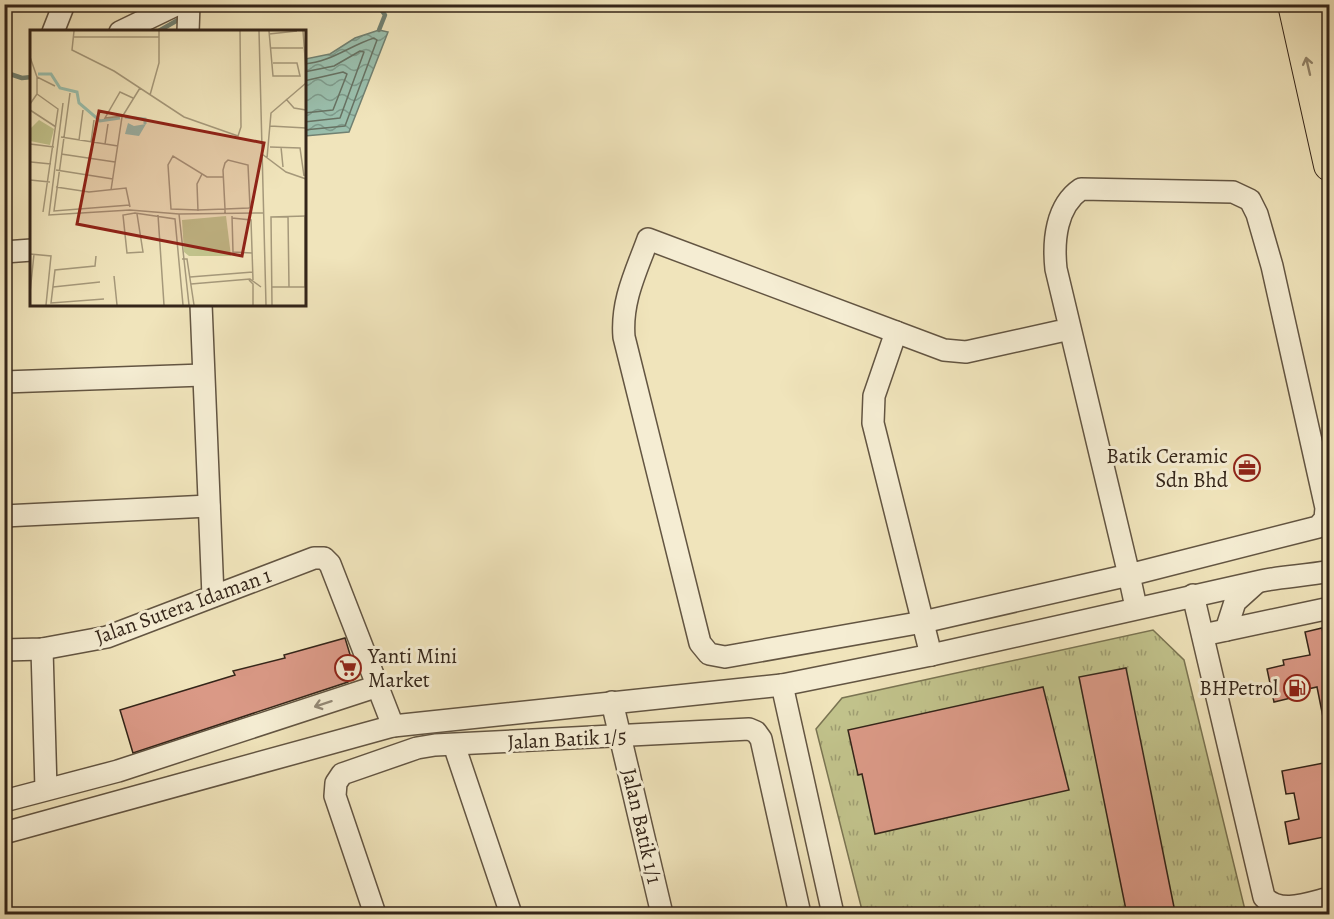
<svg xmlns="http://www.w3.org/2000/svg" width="1334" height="919" font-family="Alegreya,serif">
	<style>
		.grass { fill: url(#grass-tufts); stroke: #7a7452; stroke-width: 1.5 }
		.water { fill: url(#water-waves); stroke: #718172; stroke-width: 1.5 }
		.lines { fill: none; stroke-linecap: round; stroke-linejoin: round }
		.shore { stroke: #677263; stroke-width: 1.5 }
		.stream { stroke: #718172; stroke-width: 4.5 }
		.building { fill: #da9986; stroke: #342519; stroke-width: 1.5 }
		.minor-casing { stroke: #635542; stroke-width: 24 }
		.highway-casing { stroke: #342519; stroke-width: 34 }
		.minor { stroke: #f5edd3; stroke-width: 21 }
		.highway { stroke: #f0e4bb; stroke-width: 32 }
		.oneway { stroke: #92846a }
		.oneway2 { stroke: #948976 }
		.labels { text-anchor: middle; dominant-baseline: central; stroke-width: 6; stroke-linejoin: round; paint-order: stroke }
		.poi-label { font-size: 21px; fill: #342519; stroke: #f5edd3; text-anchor: end }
		.street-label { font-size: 21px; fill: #342519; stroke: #f5edd3 }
		.inset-river { fill: none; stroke: #9abfad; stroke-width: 3 }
		.inset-road { fill: none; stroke: #a5987a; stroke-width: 1.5 }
		.view { fill: #8f2418; fill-opacity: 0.15; stroke: #8f2418; stroke-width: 3 }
		.inset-edge { fill: none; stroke: #342519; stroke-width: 3 }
	</style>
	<defs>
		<pattern id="grass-tufts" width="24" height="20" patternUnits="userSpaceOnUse" patternTransform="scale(1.5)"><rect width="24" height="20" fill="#c1c28b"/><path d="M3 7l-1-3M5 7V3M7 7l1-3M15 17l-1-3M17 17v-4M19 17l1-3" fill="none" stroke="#9e9d71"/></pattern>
		<pattern id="water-waves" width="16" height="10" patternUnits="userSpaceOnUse" patternTransform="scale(1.5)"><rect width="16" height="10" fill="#9abfad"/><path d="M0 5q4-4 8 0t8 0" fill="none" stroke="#7e9b8c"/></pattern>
	</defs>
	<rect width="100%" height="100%" fill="#f0e4bb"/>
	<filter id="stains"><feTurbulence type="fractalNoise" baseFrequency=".00333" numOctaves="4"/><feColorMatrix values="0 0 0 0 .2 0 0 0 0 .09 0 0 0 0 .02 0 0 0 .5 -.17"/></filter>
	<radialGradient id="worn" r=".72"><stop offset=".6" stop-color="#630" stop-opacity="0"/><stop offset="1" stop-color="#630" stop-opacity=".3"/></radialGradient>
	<path class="grass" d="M1153,630L1184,660L1246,914H863L816,729L842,698Z"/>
	<path class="water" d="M379,30L388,32L349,132L305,136V59L330,54L355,38Z"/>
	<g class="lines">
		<g class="shore">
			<path d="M304,64C331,62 349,46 374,38L377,40L345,126L304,130"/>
			<path d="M304,72L334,66L360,51L364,52L340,118L304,122"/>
			<path d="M304,81L343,72L347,74L333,110L304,113"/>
		</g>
		<g class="stream">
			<path d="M377,4L385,15L379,30"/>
			<path d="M196,10L207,4"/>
			<path d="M157,32L183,17"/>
			<path d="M4,72L22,78L32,77"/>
		</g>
	</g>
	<g class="building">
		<path d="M1322,628L1329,662V721L1324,722L1317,687L1290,693L1291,698L1274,702L1267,669L1284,665L1283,660L1310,655L1305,632Z"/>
		<path d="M345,638L355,671L348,682L133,753L120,710L235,675L233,671L285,658L284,655Z"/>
		<path d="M1126,668L1175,912L1161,915H1127L1079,677Z"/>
		<path d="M1043,687L1069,790L875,834L862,774L858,775L848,730Z"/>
		<path d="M1329,762V786L1323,787L1329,813V836L1289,844L1285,822L1299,819L1294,793L1286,794L1282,771Z"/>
	</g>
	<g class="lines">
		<defs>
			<g id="minor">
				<path d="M53,32L64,4"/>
				<path d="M120,32L178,4"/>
				<path d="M188,32L189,4"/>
				<path d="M4,252L32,250"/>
				<path d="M201,304L213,596"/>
				<path d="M1070,329L966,352L944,350L648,239C636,272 621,301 624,337L700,643L709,654L725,657L923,622L1129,575L1318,527L1325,519L1326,508L1272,266L1257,214L1250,200L1233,192L1081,189C1056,206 1053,241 1056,269L1129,575L1136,607"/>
				<path d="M896,332L874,396L873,423L931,655"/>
				<path d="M4,382L203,375"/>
				<path d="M4,516L209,506"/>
				<path d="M1193,595L1264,897C1280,915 1309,903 1330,898"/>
				<path d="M1226,630L1235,602L1255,584"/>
				<path d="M1203,635L1330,608"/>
				<path d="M42,649L46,789"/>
				<path d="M4,650L42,649L107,637L314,558H324L330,564L393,726"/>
				<path d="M782,685L833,914"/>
				<path d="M612,702L662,914"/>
				<path d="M454,745L511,914"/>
				<path d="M4,801L118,771L378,686"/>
				<path d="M4,833L393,726L782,685L931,655L1261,581C1284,576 1306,576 1330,571"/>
				<path d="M375,914L335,796L336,783L342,774L417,748L435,745L749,729L756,732L761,739L800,914"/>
			</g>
			<g id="highway">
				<path d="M1294,4L1330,165"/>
				<path d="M1321,4L1330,41"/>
			</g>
		</defs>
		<use href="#minor" class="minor-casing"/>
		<use href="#highway" class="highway-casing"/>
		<use href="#minor" class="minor"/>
		<use href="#highway" class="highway"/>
	</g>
	<defs><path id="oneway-shaft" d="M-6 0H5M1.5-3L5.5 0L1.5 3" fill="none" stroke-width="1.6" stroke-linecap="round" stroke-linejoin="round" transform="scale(1.5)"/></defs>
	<use class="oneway" href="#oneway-shaft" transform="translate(1308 66) rotate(-103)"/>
	<use class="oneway2" href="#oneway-shaft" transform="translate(323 704) rotate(162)"/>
	<defs>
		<symbol id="office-ring" viewBox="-11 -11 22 22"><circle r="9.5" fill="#f5edd3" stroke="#8f2418" stroke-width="1.5"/><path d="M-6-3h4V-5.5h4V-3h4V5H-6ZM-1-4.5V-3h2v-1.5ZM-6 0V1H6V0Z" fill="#8f2418"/></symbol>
		<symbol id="supermarket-ring" viewBox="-11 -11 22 22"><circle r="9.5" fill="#f5edd3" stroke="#8f2418" stroke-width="1.5"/><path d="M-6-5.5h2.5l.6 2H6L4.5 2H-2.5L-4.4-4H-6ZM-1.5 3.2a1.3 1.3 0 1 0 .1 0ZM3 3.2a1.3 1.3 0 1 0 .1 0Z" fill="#8f2418"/></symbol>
		<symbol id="fuel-ring" viewBox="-11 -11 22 22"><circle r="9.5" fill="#f5edd3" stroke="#8f2418" stroke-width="1.5"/><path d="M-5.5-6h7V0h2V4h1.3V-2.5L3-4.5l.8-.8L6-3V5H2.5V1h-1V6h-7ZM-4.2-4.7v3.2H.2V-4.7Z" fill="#8f2418"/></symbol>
	</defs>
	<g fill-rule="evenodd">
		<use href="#office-ring" x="1232" y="453" width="30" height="30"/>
		<use href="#supermarket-ring" x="333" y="653" width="30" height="30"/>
		<use href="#fuel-ring" x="1282" y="673" width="30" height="30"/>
	</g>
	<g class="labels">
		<g class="poi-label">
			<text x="1228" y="456">Batik Ceramic<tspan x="1228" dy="24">Sdn Bhd</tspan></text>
			<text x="368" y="656" text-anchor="start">Yanti Mini<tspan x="368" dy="24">Market</tspan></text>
			<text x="1278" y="688">BHPetrol</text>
		</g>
		<g class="street-label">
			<text transform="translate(183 606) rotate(-20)">Jalan Sutera Idaman 1</text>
			<text transform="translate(567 739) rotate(-3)">Jalan Batik 1/5</text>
			<text transform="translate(642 826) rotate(77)">Jalan Batik 1/1</text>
		</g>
	</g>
	<g transform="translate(30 30)">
		<rect width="276" height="276" fill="#f0e4bb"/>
		<path d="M196,186L201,226H159L154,222L152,190Z" fill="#c1c28b"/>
		<path d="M9,90L24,99L20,115L0,111V99Z" fill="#c1c28b"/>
		<path d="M98,93L104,96L116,94L109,106L95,104Z" fill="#9abfad"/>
		<path class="inset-river" d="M8,44H21L30,58L47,62L49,73L70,91L90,88M95,87L115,89V94"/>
		<path class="inset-road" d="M44,1L42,20L84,41L154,87L208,106L211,97L210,1M229,1L236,275M239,1L243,46H270L267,33H243M273,1L276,40M239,4L267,1M43,7H129M241,18H273M0,27L7,47L25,56M40,63L24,181L100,175M7,64L28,79L13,182M120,65L129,33V1M256,69L264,78L276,80M33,73L19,185L100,180L149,184L234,183M0,74L7,64V47M0,80L26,97M93,86L75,88L90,62L103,68M240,96L276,98M31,107L88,116M49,110L53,80M61,112L64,90M0,114L24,117M75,114L78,94M240,117L270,118L274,146M251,117L253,137M31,124L85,132M232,124L256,142L276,149M237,128L241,83L276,53M1,132L21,134M26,140L83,149M193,147H177L143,126L138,135L141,179L168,180L195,179L219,178L220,177L218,135L198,130L195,133L193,140L195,179V183M0,150L20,152M26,157L59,162L96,158L100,177M81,160L92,87L110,58M168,181L167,154L172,144M107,184L113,222L97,223L93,185L105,183L145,189L153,275M149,184L159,275M128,185L134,275M202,186L203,222L222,223M258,186L259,257M202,188L221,190L223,250M0,224L21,226L16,275M66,226L65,236L25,240L21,273L74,269M152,229H157L164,275M84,246L87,275M160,247L223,242M219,250L223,254V275M161,254L220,249L231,257M23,257L70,252M242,257H276M275,257V186M0,263L4,224M242,275L241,187L276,186"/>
		<path class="view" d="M69,81L234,113L212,226L47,194Z"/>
		<rect width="276" height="276" class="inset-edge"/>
	</g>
	<rect width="1334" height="919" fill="none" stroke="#f0e4bb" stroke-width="24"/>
	<rect x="6" y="6" width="1322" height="907" fill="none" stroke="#342519" stroke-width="3"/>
	<rect x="12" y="12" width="1310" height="895" fill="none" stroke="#342519" stroke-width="1.5"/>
	<rect width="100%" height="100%" filter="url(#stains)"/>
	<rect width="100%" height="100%" fill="url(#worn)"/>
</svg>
